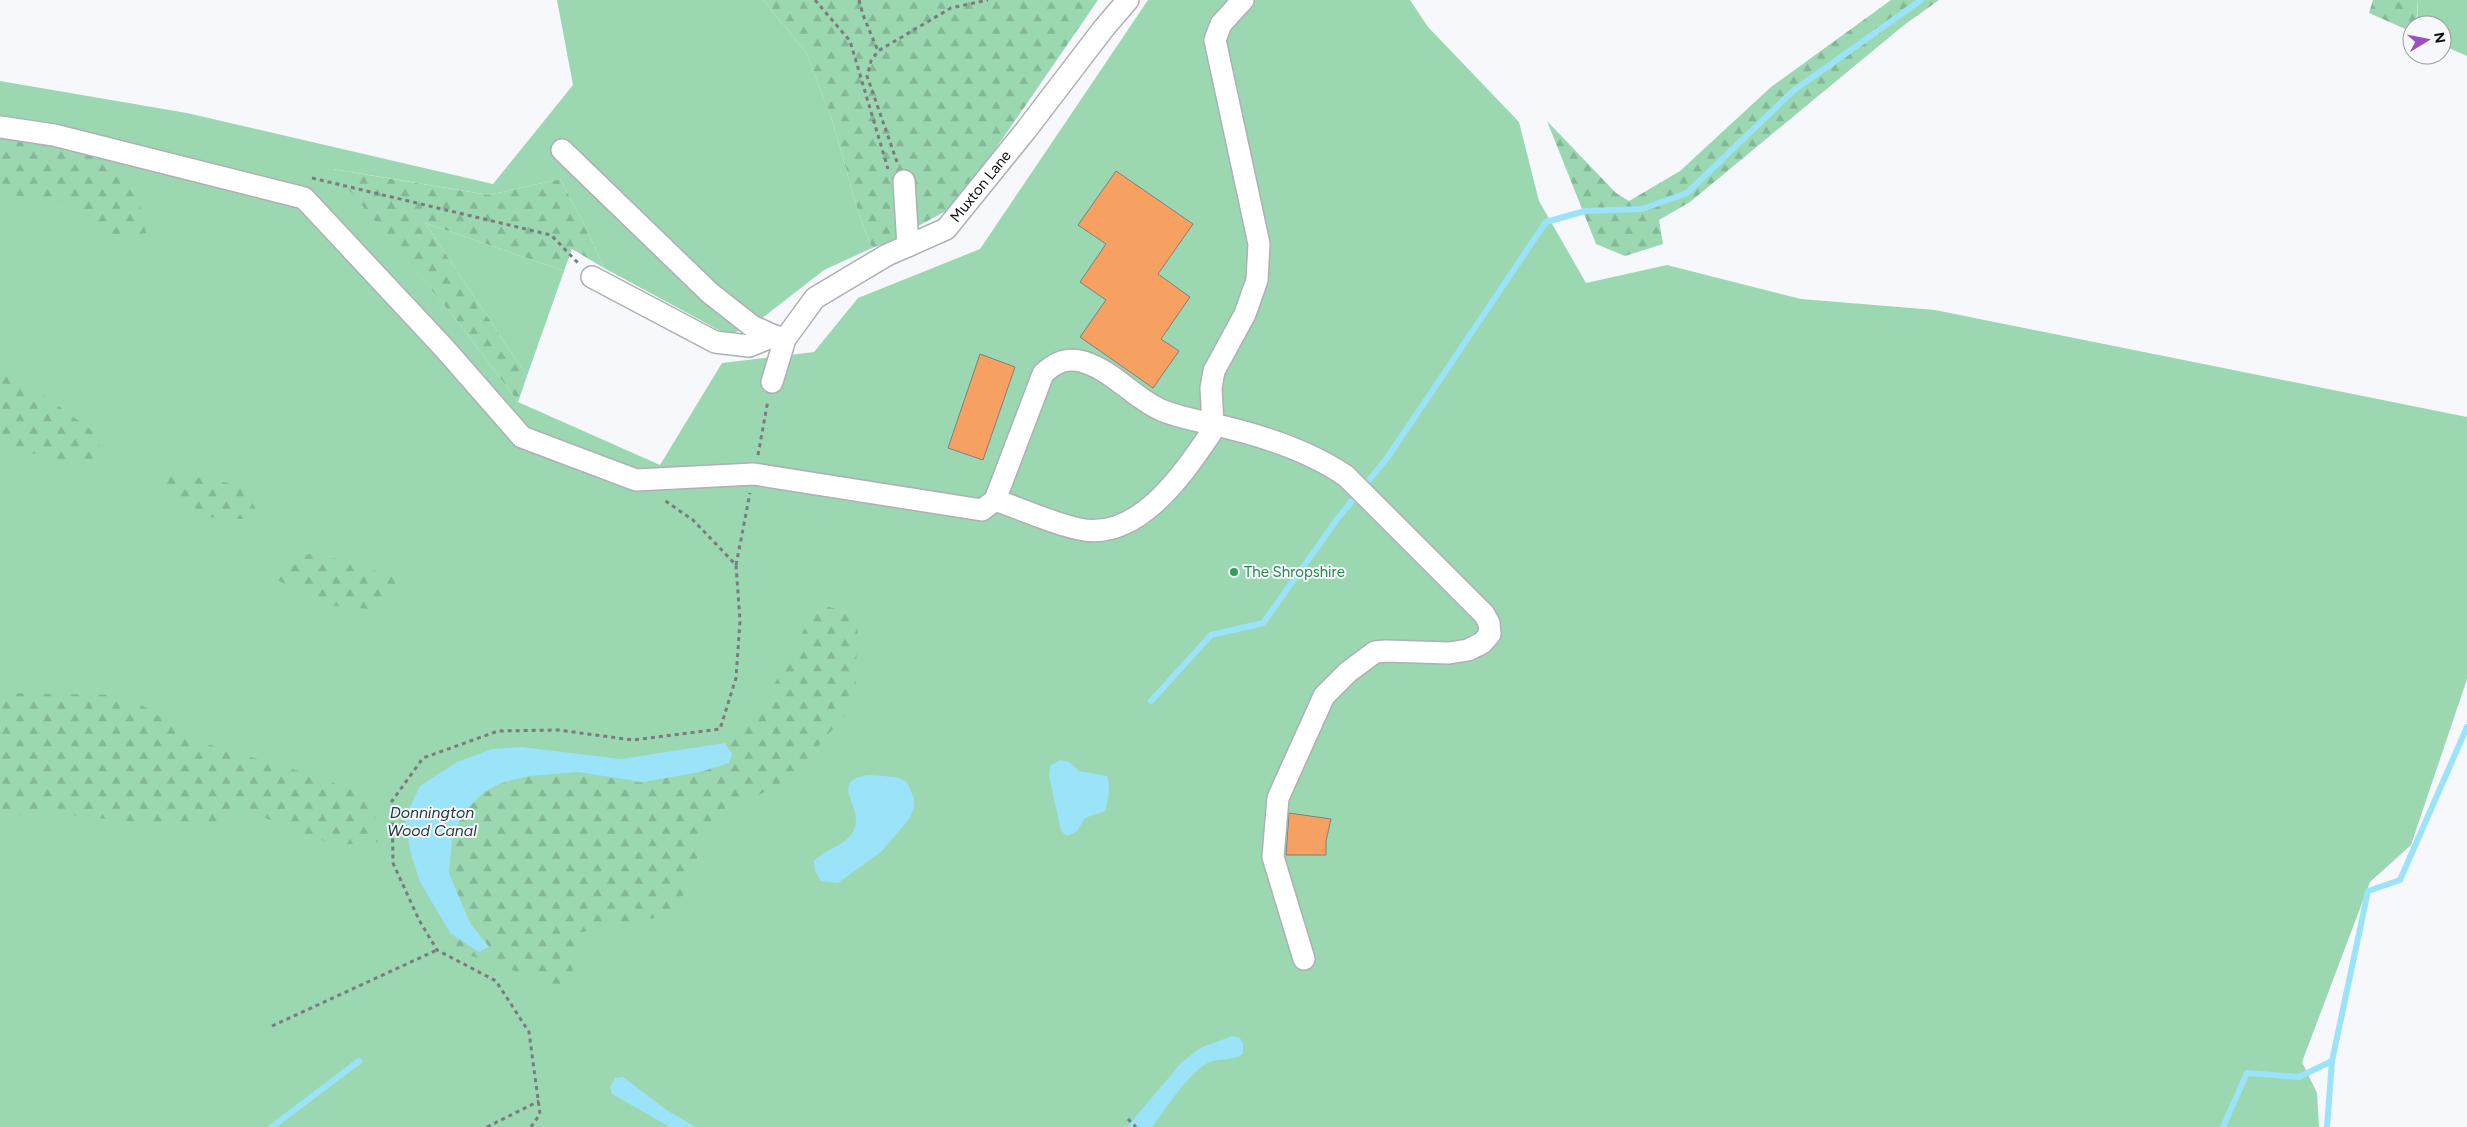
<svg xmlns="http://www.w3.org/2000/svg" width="2467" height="1127" font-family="Figtree,sans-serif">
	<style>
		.green { fill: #9bd7b1 }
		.forest { fill: url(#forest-firs) }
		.water { fill: #9be3f8 }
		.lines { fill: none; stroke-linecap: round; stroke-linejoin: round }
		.stream { stroke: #9be3f8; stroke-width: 6 }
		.building { fill: #f6a162; stroke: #827f7d }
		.minor-casing { stroke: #aeb0b3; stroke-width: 24 }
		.path { stroke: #7b7c7e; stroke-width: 3; stroke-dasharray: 4 4; stroke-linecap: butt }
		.minor { stroke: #fff; stroke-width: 21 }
		.leisure-dot { fill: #2e9e5b; stroke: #f6f8fb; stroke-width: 2 }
		.labels { text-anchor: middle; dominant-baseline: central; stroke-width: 4; stroke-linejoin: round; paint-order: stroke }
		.street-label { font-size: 15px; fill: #0e0f10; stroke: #f6f8fb }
		.leisure-label { font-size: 15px; fill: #27864d; stroke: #f6f8fb; text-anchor: start }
		.water-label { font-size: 16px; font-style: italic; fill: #223a40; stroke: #f6f8fb }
	</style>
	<defs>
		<pattern id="forest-firs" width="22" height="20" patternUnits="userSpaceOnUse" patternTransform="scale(1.25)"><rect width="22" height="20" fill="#9bd7b1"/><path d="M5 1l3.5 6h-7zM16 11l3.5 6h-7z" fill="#84b797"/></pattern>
	</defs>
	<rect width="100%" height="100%" fill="#f6f8fb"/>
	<g class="green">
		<path d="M557,0H763L806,52L833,123L859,215L872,248L824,270L752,326L728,335L604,268L584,224L560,179L489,195L333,169L462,327L518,402L660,465L722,363L814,352L858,298L980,249L1148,0H1410L1428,27L1519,122L1539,201L1586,283L1667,265L1801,299L1935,310L2467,417V679L2411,845L2370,882L2302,1062L2317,1093L2319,1127H0V81L187,113L493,184L573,85Z"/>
		<path d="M2418,0H2467V56L2442,45V25H2417Z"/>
		<path d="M425,223L564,271L527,376Z"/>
	</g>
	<g class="forest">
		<path d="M763,0H1098L957,205L887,243L872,248L859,215L833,123L806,52Z"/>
		<path d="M1891,0H1939L1904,25L1690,202L1659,220L1663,244L1625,256L1596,244L1547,121L1616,193L1629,201L1680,171L1771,87Z"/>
		<path d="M2373,0H2418L2416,25H2412V32L2369,13Z"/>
		<path d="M0,138L68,148L110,161L140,204L146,233L119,239L72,204L0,193Z"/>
		<path d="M332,169L489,195L560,179L584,224L604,268L572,249L564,271L425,223L527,376L518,402L462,327Z"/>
		<path d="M0,364L97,434L101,455L91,467L0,446Z"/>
		<path d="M175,473L244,486L261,520L205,517L157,476Z"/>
		<path d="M309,554L349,561L400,580L379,610L328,605L273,578L283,562Z"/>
		<path d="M818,604L858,615L855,703L792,777L709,822L686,892L664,916L577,933L570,990L449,948L451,934L479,952L489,947C474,927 455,898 449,874C448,866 451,855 452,847C458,786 525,771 578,772C596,773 629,785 645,782C674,776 704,763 732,754L725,743L755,720Z"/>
		<path d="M0,693L125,695L204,743L302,772L384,801L371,826L378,842L334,845L245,810L216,824L160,825L45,812L0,817Z"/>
	</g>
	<g class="water">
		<path d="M725,743L732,754L729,763L700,772L643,782L578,772L530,776L503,782L484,792L462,814L452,840L449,873L470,923L489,947L479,952L451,934L420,882L410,851L405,817L420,786L457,762L492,749L521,747L621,759Z"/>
		<path d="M1060,760L1069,762L1079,771L1107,776C1111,786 1108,801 1105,811L1085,818L1077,831L1067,836L1061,831L1049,776L1050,766Z"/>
		<path d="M869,775L896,777L907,782L914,798V807L910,818L882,851L838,883L821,881L815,871L814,861C825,849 846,846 854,830C865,806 826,781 869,775Z"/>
		<path d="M1232,1036L1240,1038L1243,1044V1053C1234,1062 1217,1057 1206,1064C1188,1074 1165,1110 1152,1127H1127L1181,1063L1200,1048Z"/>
		<path d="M623,1077L668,1111L696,1127H670L612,1094L610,1087L615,1078Z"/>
	</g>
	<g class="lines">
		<g class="stream">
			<path d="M1151,701L1211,635L1263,623L1338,518L1387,458L1546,222L1585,211L1642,209L1687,193L1793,91L1921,0"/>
			<path d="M272,1127L359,1061"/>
			<path d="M2223,1127L2247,1073L2299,1077L2332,1061"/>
			<path d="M2327,1127L2332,1061L2368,891L2400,880L2467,727"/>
		</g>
	</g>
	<g class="building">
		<path d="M1116,171L1193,224L1158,274L1190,297L1161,339L1179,351L1153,388L1080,337L1106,300L1080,282L1106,244L1078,225Z"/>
		<path d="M980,354L1015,367L983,460L948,448Z"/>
		<path d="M1289,813L1331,819L1326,841V855H1286Z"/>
	</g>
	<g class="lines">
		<defs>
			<g id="minor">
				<path d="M0,127L54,135L304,198L445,349L522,437L636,480L754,474L982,510L995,500L1043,374C1055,362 1067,357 1084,362C1113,371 1134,398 1161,410C1178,417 1195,420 1212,424C1257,434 1308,450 1346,476L1484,614L1489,623L1490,634L1482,643L1468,650L1449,653L1386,651L1375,652L1348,672L1324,696L1278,798L1273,857L1304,959"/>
				<path d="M562,150L710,293L752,326L774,336"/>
				<path d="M904,181L908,246"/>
				<path d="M592,277L715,342L749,346L774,336L782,338"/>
				<path id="s1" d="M772,382L785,339L815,298L887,255L946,229L1026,130L1104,28L1128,0"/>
				<path d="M995,500C1022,509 1051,523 1079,529C1138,542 1183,474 1211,433L1213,424L1211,388L1214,371L1245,314L1257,280L1259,244L1215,40L1221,24L1243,0"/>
			</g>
		</defs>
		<use href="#minor" class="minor-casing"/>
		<g class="path">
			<path d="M815,0L850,41L888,169"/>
			<path d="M859,0L863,15L878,51"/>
			<path d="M897,162L867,76L871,61L878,51L951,8L988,0"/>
			<path d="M312,178L551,235L579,264"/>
			<path d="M758,455L768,400"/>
			<path d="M736,565L750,493"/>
			<path d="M272,1026L437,950"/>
			<path d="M1128,1119L1136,1127"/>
			<path d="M487,1127L539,1101"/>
			<path d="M531,1127L540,1114L529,1032L496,981L437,950L419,920L393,863L392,801L423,758L498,731L558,730L633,740L720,729L736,678L740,621L736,565L693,520L664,500"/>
		</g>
		<use href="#minor" class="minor"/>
	</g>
	<circle class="leisure-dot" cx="1234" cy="572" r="5"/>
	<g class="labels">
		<g class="street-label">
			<text stroke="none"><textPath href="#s1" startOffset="299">Muxton Lane</textPath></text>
		</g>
		<g class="leisure-label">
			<text x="1244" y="572">The Shropshire</text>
		</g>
		<g class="water-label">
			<text x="432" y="812">Donnington<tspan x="432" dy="18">Wood Canal</tspan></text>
		</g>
	</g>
	<g transform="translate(2427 40) rotate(80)"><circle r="24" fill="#f6f8fb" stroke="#999b9d"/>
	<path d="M0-4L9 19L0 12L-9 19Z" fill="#9e4ebf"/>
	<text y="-8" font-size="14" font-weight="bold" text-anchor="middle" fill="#0e0f10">N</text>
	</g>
</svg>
